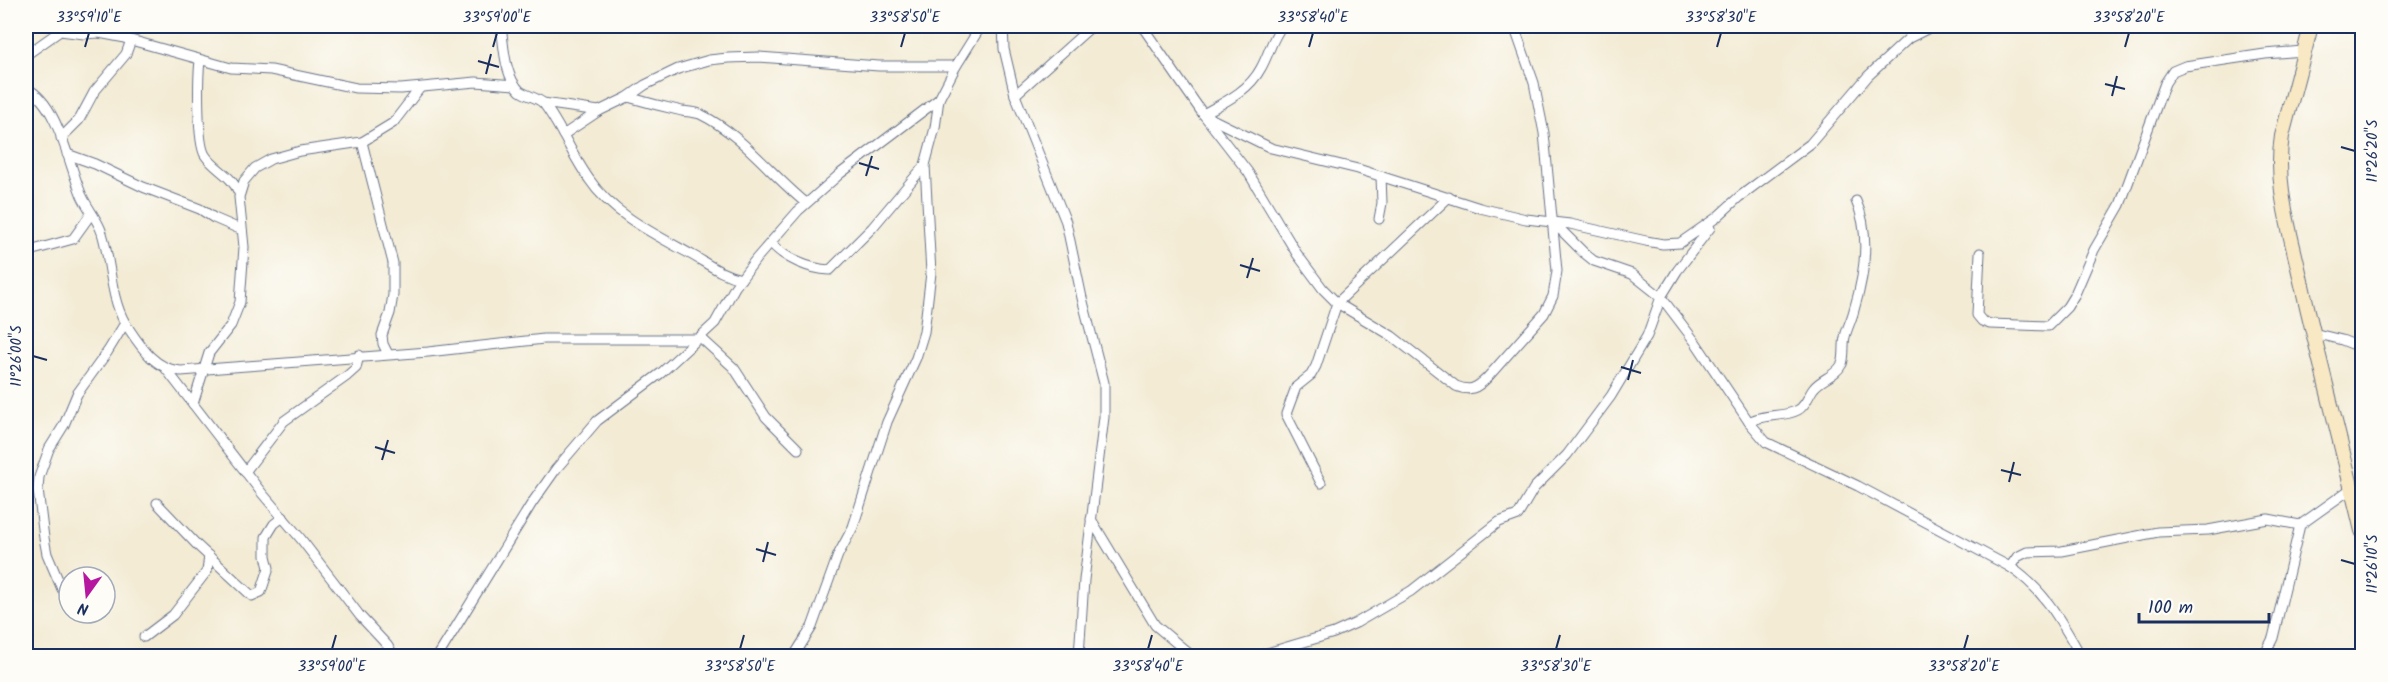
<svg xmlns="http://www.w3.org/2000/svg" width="2388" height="682" font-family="Kalam,sans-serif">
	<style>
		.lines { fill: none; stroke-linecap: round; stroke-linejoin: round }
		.street-casing { stroke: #677187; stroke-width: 11 }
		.secondary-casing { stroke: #677187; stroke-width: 16 }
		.street { stroke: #fff; stroke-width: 9 }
		.secondary { stroke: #f8e8c3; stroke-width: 14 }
		.ticks { fill: none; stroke: #1b2f5e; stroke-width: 2 }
		.neatline { fill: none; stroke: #1b2f5e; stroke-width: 2 }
		.ticks-label { font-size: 15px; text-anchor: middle; fill: #1b2f5e }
	</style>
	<rect width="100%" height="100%" fill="#fdfcf7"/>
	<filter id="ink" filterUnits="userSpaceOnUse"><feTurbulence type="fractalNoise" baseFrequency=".0167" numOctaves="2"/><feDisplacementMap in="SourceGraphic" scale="12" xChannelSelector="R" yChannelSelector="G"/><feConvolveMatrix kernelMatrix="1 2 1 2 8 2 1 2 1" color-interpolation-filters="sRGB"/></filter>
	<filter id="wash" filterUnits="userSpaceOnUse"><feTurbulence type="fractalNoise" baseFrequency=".008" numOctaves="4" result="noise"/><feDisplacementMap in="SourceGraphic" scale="24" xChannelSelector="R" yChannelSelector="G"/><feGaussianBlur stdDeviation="1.35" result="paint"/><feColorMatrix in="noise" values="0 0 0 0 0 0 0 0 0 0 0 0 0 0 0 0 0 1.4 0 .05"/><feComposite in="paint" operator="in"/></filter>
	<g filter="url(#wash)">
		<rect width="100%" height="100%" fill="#f3ebd4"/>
	</g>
	<g filter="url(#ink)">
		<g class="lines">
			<defs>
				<g id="street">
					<path d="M501,26C504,45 504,76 520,91C527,96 539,98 544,104C561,127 572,155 589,179C612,214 656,235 692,255C708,264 722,275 741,279"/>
					<path d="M1003,26L1004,49L1015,95L1066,222L1082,298L1104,383V417L1084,580L1079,656"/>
					<path d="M1142,26L1203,114L1248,172L1297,254L1323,289L1337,303L1392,336L1456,386C1470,392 1477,388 1487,378L1544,314L1553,296L1557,271L1544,133L1534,83L1514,26"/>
					<path d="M26,55L60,31L84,34L99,33L120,37L231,68L271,70L356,88L401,89L476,82L515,85"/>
					<path d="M200,61C198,77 197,142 205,155C215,170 232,175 239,193"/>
					<path d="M26,88C58,102 69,166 82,196C88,209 98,220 102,233C111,262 110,296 125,323L108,351L77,394L64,425L49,449L39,477L38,490L44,538L47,554L62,589"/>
					<path d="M1015,95L1092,26"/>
					<path d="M628,97C645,102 664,107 682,111C688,112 694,112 700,114C743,135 770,174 806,203"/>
					<path d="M543,103L599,111L628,97L645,85L678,69L709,60L728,58L759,57L879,66H956"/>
					<path d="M1203,114C1225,102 1249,91 1261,68C1269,54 1272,38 1282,26"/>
					<path d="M1208,117L1271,148L1358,169L1480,208L1526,219L1570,224L1646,241L1663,244L1680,243L1716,218L1739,197L1810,144L1868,76L1909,38L1933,26"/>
					<path d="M563,135L599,111"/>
					<path d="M61,138L79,120L94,92L126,54L131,40"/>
					<path d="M67,154L95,164L143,187L200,209L214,218L242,230"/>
					<path d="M1379,219L1382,203L1381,176"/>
					<path d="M1710,228L1677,271L1661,297L1696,343L1749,422L1766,442L1858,486L2010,567C2045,590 2061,621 2081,656"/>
					<path d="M771,243C785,259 809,269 830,270L872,228L925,165"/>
					<path d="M26,252L73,239L91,214"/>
					<path d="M1980,253L1977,315L1982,321L1990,324L2048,326L2067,307L2075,294L2094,250L2120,205L2165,83L2173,71L2185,66L2265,54L2303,51"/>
					<path d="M125,323C139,344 154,370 181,371L428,352L544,339H698"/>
					<path d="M2313,333L2342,340L2362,348"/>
					<path d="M700,337L734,368L766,417L798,449"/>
					<path d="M388,354L383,344L382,335L390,313L393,295V263L362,142L393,123L420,88"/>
					<path d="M166,369L261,492L301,539L360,616L387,645L394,656"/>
					<path d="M193,404L209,353L231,325L240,302L244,247L239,197L244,181L255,168L271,159L300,151L362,142"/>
					<path d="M1749,422C1764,413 1783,418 1798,410C1807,405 1808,395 1814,388C1822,378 1835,377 1842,364C1845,357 1843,345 1845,337C1847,328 1852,319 1854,310C1864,277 1871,234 1856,201"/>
					<path d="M245,472L284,421L347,376L356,368L359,355"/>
					<path d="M1321,483L1286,414L1296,387L1311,375L1316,366L1337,303L1449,197"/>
					<path d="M157,503L198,546L252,596L261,592L269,568L266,556V537L274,524L283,517"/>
					<path d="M1091,519L1155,625L1192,656"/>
					<path d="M2010,567L2017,557L2027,552L2062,551L2158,532L2208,530L2268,519L2300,525"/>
					<path d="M144,637L173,615L207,571L209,556"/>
					<path d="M438,656L532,503L556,469L597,421L661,373L715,323L735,287L756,259L798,211L841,173L939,99"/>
					<path d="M794,656L812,627L838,555L853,527L887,422L916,358L924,332L931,273L925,165L935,128L939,99L956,66L981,26"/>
					<path d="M1257,656L1334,633L1356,623L1411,591L1499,522L1518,515L1534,488L1567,455L1611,396L1647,336L1661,297L1632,274L1594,261L1584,253L1553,222"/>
					<path d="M2264,656L2273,638L2300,525L2352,488"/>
				</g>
				<path id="secondary" d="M2311,26L2282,136C2274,184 2291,234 2301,281C2320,364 2342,447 2362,531"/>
			</defs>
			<use href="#street" class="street-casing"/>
			<use href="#secondary" class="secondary-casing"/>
			<use href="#street" class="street"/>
			<use href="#secondary" class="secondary"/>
		</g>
	</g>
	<path class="ticks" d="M85,47L89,33M493,47L497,33M901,47L905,33M1309,47L1313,33M1717,47L1721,33M2125,47L2129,33M478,61L499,67M486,74L491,54M2105,84L2125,89M2112,96L2117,76M2341,147L2355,151M859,163L879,169M866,176L872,156M1240,265L1260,271M1247,278L1253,258M33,356L47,360M1621,367L1641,373M1628,380L1633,360M375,447L395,453M382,460L388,440M2001,470L2021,475M2009,482L2014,462M756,549L776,555M2341,560L2355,564M763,562L768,542M332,649L336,635M740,649L744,635M1148,649L1152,635M1556,649L1560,635M1964,649L1968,635"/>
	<rect width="2388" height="682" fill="none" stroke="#fdfcf7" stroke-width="66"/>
	<g transform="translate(87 595) rotate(195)"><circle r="28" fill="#fdfcf7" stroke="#a3aaba" stroke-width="1.5"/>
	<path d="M0-4.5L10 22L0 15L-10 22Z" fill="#b5179e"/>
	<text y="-9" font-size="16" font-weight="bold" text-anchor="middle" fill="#1b2f5e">N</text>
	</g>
	<path d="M2139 613v9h130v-9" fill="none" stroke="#1b2f5e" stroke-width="3"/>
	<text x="2148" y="613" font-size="18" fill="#1b2f5e" stroke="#fdfcf7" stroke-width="4.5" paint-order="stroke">100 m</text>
	<rect x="33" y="33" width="2322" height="616" class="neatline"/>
	<g class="ticks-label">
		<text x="89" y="22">33°59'10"E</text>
		<text x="497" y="22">33°59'00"E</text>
		<text x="905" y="22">33°58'50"E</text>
		<text x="1313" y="22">33°58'40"E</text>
		<text x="1721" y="22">33°58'30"E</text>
		<text x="2129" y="22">33°58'20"E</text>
		<text transform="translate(2372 151) rotate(-90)" y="5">11°26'20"S</text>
		<text transform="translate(16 356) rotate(-90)" y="5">11°26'00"S</text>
		<text transform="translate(2372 564) rotate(-90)" y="5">11°26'10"S</text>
		<text x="332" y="671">33°59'00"E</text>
		<text x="740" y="671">33°58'50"E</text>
		<text x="1148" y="671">33°58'40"E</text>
		<text x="1556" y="671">33°58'30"E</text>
		<text x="1964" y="671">33°58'20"E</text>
	</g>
</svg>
